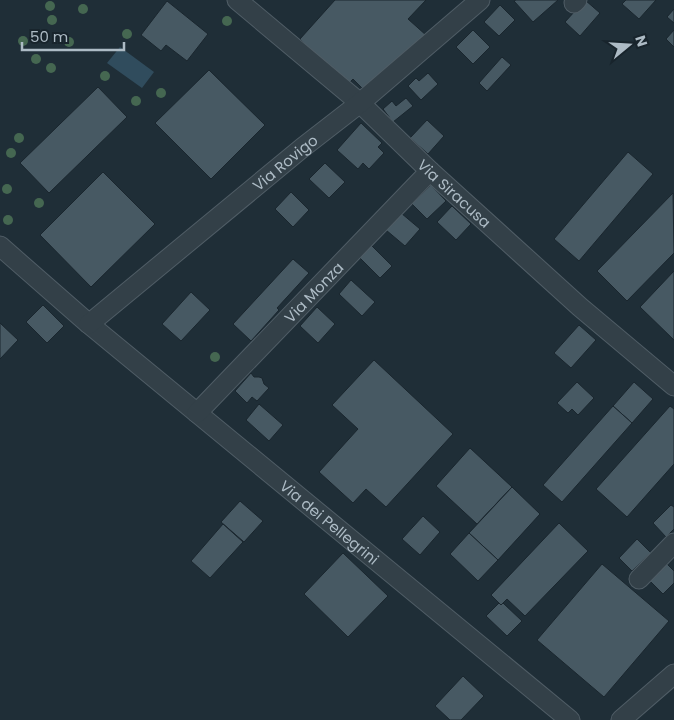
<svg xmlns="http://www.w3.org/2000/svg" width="674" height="720" font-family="Poppins,sans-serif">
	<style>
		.water { fill: #304c5d }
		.building { fill: #475963; stroke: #1a262e }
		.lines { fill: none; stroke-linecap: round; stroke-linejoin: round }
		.minor-casing { stroke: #505d66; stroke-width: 21 }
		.minor { stroke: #334048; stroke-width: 19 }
		.tree { fill: #456751 }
		.labels { text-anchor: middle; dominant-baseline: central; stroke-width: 4; stroke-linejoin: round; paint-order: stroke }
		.street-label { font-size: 15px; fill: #adbbc5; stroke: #18242c }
	</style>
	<rect width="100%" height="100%" fill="#1f2e37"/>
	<path class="water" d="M120,47L154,72L142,88L107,63Z"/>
	<g class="building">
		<path d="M335,0H426L408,19L427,36L364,90L353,79L346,86L300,39Z"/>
		<path d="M516,0H558L533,22L514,1Z"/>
		<path d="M585,0L600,13L580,36L565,22Z"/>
		<path d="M626,0H656L639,19L622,4Z"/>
		<path d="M167,1L208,34L187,61L166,45L161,51L141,35Z"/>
		<path d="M500,5L515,20L499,36L484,22Z"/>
		<path d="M674,9V23L667,17Z"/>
		<path d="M473,30L490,47L473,64L456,47Z"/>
		<path d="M674,30V47L666,39Z"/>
		<path d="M502,57L511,65L487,91L479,83Z"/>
		<path d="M209,70L265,125L211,179L155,123Z"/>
		<path d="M428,73L438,84L421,100L408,86L416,78L419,81Z"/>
		<path d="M98,87L127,117L49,193L20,163Z"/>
		<path d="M406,98L413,106L393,122L383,109L392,101L396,106Z"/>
		<path d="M427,120L444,136L428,154L410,138Z"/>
		<path d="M361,123L382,143L378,147L384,153L369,169L363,163L358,169L337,150Z"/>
		<path d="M628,152L653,174L579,261L554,239Z"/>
		<path d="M325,163L345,182L329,198L309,179Z"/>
		<path d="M103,172L155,224L91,287L40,235Z"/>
		<path d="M431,185L446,201L427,219L412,204Z"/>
		<path d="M291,192L309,210L293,227L275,209Z"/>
		<path d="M673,193L674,253L627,301L597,271Z"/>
		<path d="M452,206L471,224L456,240L437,222Z"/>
		<path d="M401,213L420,229L405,246L386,230Z"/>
		<path d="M371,245L392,266L380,278L359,257Z"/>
		<path d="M293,259L309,273L277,308L279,310L251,341L233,324Z"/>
		<path d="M674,271V340L640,307Z"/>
		<path d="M351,280L375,302L362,316L339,294Z"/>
		<path d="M191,292L210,310L181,341L162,324Z"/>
		<path d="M43,305L64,326L47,343L26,322Z"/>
		<path d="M317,307L335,324L318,343L300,326Z"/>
		<path d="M0,323L18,340L0,359Z"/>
		<path d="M579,325L596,340L571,368L554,353Z"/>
		<path d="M374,360L453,434L386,507L366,489L353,503L319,472L358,429L332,405Z"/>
		<path d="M251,373L254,377H259L262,378L264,384L269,388L257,401L252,397L247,403L235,391Z"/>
		<path d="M577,382L594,398L578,415L572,409L568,413L557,403Z"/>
		<path d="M634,382L653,399L632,423L613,406Z"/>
		<path d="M259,404L283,425L269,441L246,420Z"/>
		<path d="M613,406L632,423L562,502L543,485Z"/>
		<path d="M670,406L674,409V464L627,517L596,489Z"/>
		<path d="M470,448L512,487L477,524L436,486Z"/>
		<path d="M512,487L540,514L498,560L469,533Z"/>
		<path d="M240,501L263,521L244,542L221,522Z"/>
		<path d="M671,505L674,507V529L666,537L653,523Z"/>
		<path d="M423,516L440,532L420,555L402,539Z"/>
		<path d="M559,523L588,551L525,616L507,599L501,605L491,595Z"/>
		<path d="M223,524L243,542L210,578L191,561Z"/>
		<path d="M469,533L498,560L478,581L450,554Z"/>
		<path d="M637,539L651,553L632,571L619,558Z"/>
		<path d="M343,553L388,596L348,637L304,594Z"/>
		<path d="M663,560L674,571V583L663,594L646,577Z"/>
		<path d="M602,564L669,621L604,697L537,640Z"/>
		<path d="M499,603L501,605L503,603L522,621L507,636L486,616Z"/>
		<path d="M463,676L484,696L461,720H450L435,706Z"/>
	</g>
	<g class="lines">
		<defs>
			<g id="minor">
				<path id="s1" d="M237,0L360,103L430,171L580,307L674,386"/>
				<path d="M574,3L577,0"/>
				<path id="s2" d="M0,246L89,324L570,720"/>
				<path id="s3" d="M89,324L302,148L360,103L480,0"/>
				<path id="s4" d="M197,413L430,171"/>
				<path d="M639,579L674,543"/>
				<path d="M621,720L674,674"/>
			</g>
		</defs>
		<use href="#minor" class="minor-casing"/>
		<use href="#minor" class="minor"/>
	</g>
	<g class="tree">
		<circle cx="50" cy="6" r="5"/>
		<circle cx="83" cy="9" r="5"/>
		<circle cx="52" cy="20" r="5"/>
		<circle cx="227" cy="21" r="5"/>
		<circle cx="127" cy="34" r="5"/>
		<circle cx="23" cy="41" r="5"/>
		<circle cx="69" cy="42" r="5"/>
		<circle cx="36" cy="59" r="5"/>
		<circle cx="51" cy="68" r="5"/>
		<circle cx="105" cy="76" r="5"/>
		<circle cx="161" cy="93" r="5"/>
		<circle cx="136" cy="101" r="5"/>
		<circle cx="19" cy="138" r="5"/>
		<circle cx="11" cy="153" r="5"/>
		<circle cx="7" cy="189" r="5"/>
		<circle cx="39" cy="203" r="5"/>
		<circle cx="8" cy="220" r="5"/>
		<circle cx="215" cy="357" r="5"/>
	</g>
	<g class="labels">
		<g class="street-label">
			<text stroke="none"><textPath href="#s3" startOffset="254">Via Rovigo</textPath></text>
			<text stroke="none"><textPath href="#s1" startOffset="291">Via Siracusa</textPath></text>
			<text stroke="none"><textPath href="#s4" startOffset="168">Via Monza</textPath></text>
			<text stroke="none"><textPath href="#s2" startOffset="430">Via dei Pellegrini</textPath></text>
		</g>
	</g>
	<g transform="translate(629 45) rotate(72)" stroke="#18242c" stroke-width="4" paint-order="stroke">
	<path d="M0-4L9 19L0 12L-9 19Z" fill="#adbbc5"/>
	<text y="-8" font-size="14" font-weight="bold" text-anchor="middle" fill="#adbbc5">N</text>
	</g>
	<path d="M22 42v8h102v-8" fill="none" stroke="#adbbc5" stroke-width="2.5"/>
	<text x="30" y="42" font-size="15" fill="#adbbc5" stroke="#18242c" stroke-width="4" paint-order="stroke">50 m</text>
</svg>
